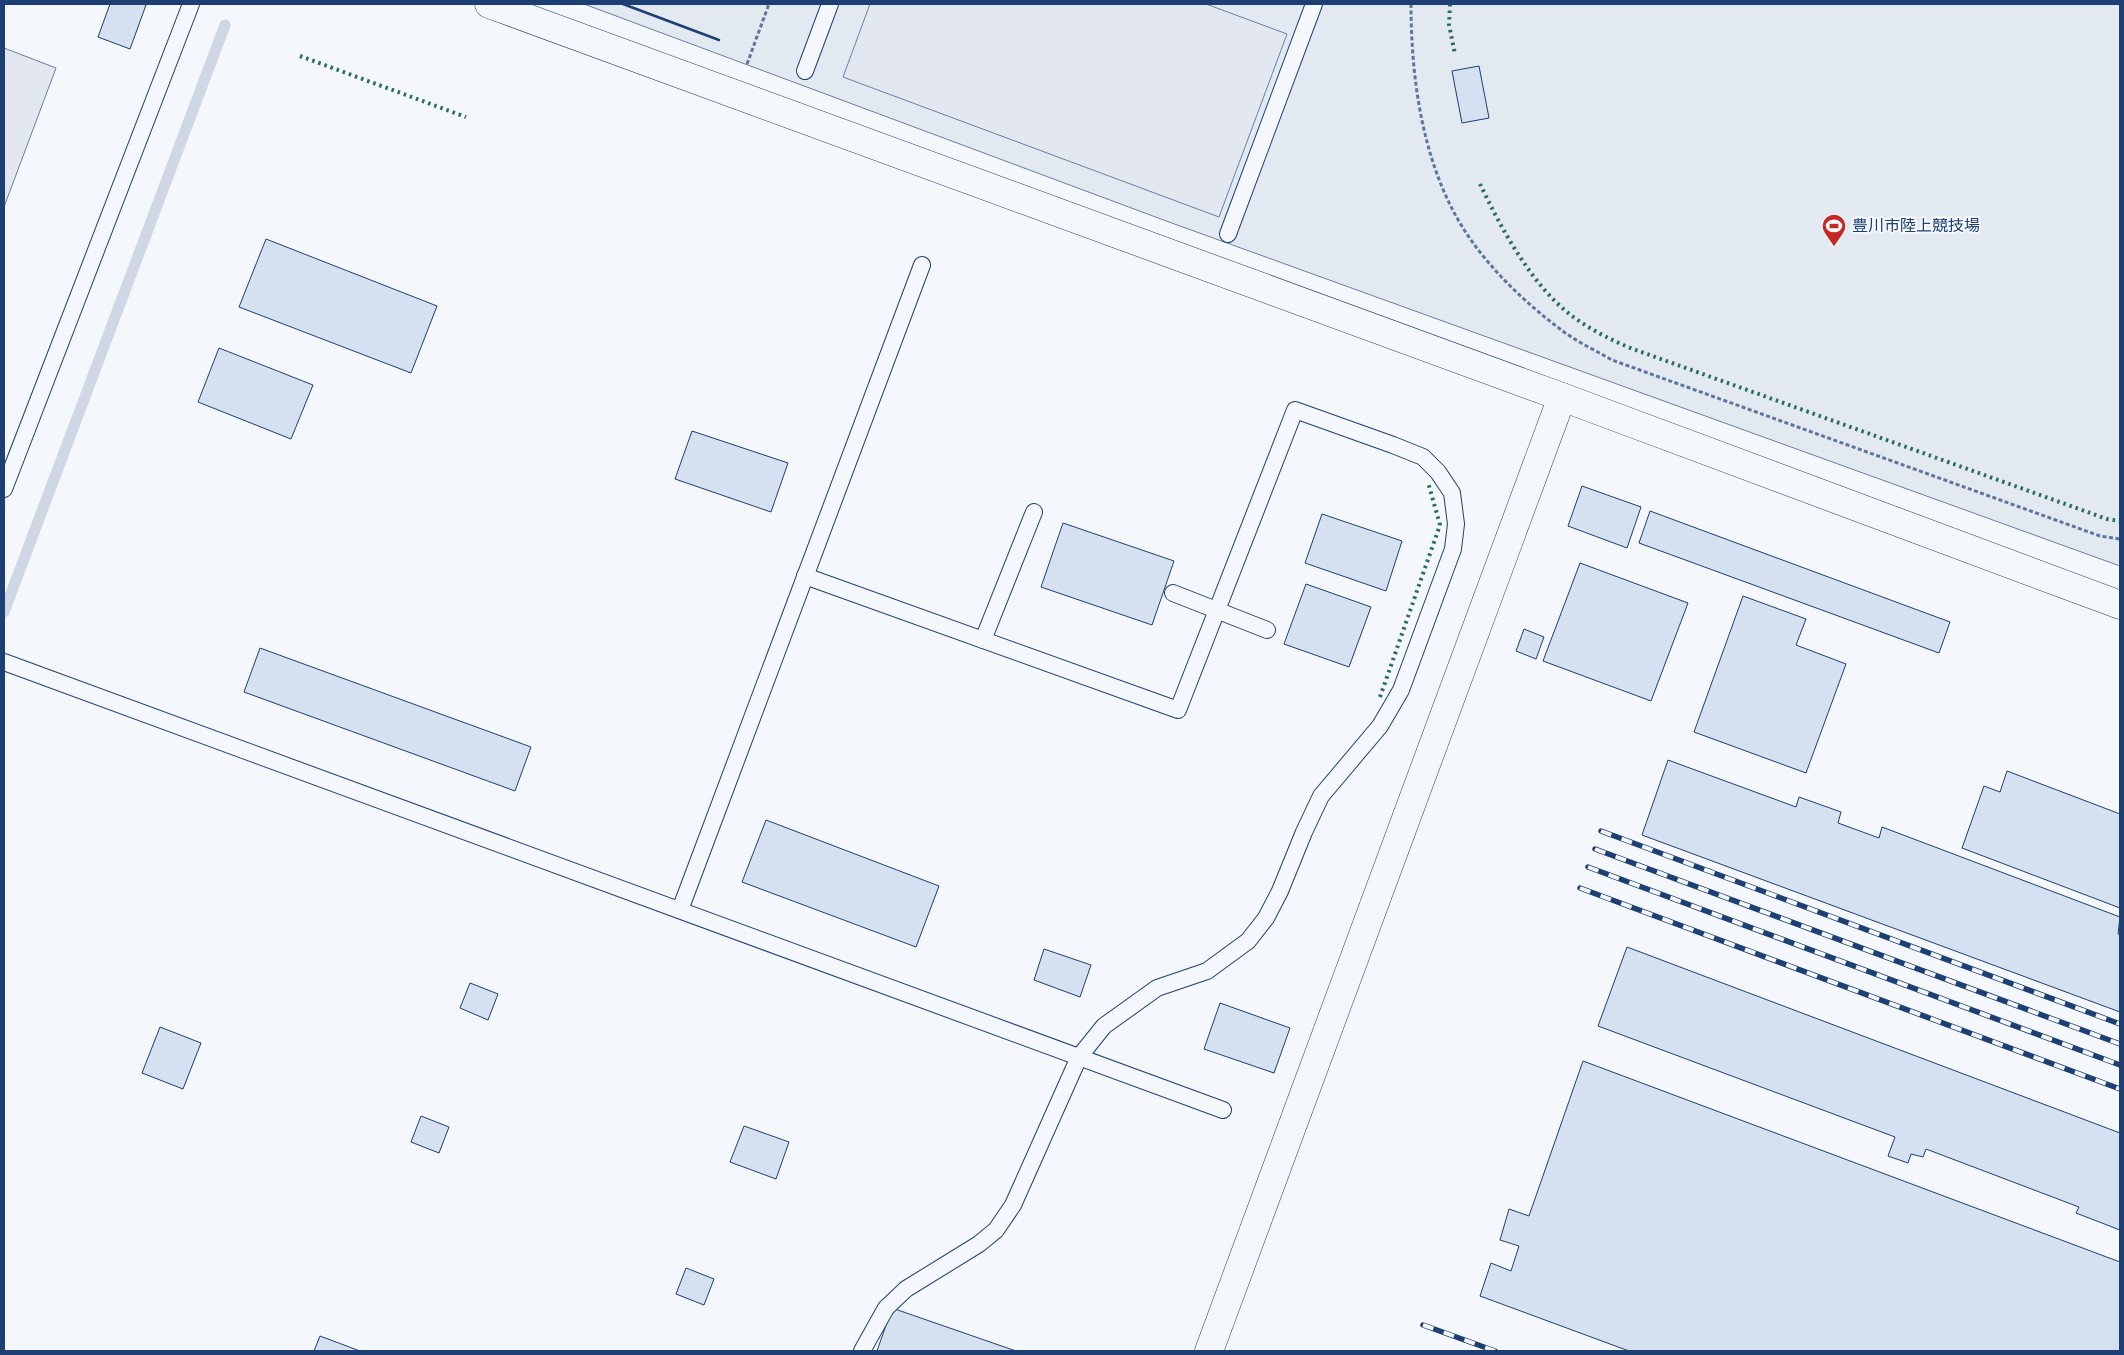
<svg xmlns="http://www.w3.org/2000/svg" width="2124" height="1355" font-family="'Sofia Sans Condensed','Noto Sans JP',sans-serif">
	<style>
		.green { fill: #e3e9f0; stroke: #687fa3 }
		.parking { fill: #e3e8f0; stroke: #687fa3 }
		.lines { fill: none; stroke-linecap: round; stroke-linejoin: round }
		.stream { stroke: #cfd7e4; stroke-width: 11 }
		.building { fill: #d5e0f0; stroke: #1d3f73 }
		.lane-casing { stroke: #1d3f73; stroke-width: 18 }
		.secondary-casing { stroke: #1d3f73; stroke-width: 29 }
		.path { stroke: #5e769c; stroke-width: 3; stroke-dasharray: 4 2.5; stroke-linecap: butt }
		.lane { stroke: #f4f7fb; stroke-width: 16 }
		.secondary { stroke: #f4f7fb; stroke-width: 28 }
		.rail-casing { stroke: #1d3f73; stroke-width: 5.5 }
		.rail { stroke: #f4f7fb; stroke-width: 4; stroke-dasharray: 11; stroke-linecap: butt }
		.hedge { stroke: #2c6c60; stroke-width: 4; stroke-dasharray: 2.5 4; stroke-linecap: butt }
		.wall { stroke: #1d3f73; stroke-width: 2.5 }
		.labels { text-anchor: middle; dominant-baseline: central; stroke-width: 4; stroke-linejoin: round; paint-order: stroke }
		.poi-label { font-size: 16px; fill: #1d3f73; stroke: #f4f7fb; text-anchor: start }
	</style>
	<rect width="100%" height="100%" fill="#f4f7fb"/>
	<path class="green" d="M584,4H2120V566L1169,222Z"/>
	<g class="parking">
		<path d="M870,4H1206L1287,34L1219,217L843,77Z"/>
		<path d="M4,48L56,68L4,207Z"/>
	</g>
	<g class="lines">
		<path class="stream" d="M4,612L225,25"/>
	</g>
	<g class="building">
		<path d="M110,4H141L146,5L130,49L98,37Z"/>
		<path d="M1479,66L1489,118L1462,123L1452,71Z"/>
		<path d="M266,239L437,306L411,373L239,307Z"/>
		<path d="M219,348L313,385L291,439L198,402Z"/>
		<path d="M692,431L788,463L771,512L675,479Z"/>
		<path d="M1582,486L1641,507L1627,548L1568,526Z"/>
		<path d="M1650,511L1950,622L1939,653L1639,543Z"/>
		<path d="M1322,514L1402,541L1386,591L1305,563Z"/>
		<path d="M1063,523L1174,561L1152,625L1041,587Z"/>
		<path d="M1580,563L1688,603L1651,701L1543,661Z"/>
		<path d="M1306,584L1371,607L1349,667L1284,644Z"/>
		<path d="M1743,596L1806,619L1796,645L1846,664L1806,773L1694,732Z"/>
		<path d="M1524,629L1544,637L1536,659L1516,651Z"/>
		<path d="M260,648L531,747L515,791L244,692Z"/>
		<path d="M1668,760L1796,807L1799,797L1841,812L1838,823L1879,838L1882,827L2120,917L2118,934L2120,935V1012L1642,835Z"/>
		<path d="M2007,771L2120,814V908L1962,848L1984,786L2000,792Z"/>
		<path d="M766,820L939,886L916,947L742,882Z"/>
		<path d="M1627,947L2120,1133V1230L2076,1213L2079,1207L1926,1149L1923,1157L1911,1154L1908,1163L1888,1156L1895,1137L1598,1026Z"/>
		<path d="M1044,949L1091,965L1080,997L1034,980Z"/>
		<path d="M470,983L498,994L488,1020L460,1008Z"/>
		<path d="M1220,1003L1290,1028L1274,1073L1204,1049Z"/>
		<path d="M160,1027L201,1043L183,1089L142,1073Z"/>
		<path d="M1583,1061L2120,1262V1351H1629L1480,1296L1491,1263L1511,1271L1519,1246L1500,1240L1509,1209L1529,1216Z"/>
		<path d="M421,1116L449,1127L439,1153L411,1142Z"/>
		<path d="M744,1126L789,1142L776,1179L730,1162Z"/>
		<path d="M686,1268L714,1279L704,1305L676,1294Z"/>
		<path d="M892,1308L1016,1351H877Z"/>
		<path d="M320,1336L360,1351H314Z"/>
	</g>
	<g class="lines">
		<defs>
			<g id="lane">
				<path d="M805,71L830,4"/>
				<path d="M1228,234L1314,4"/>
				<path d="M4,489L191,4"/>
				<path d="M805,576L1178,710L1295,410L1393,445L1423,457L1438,472L1452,493L1456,524L1453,549L1401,690L1380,726L1321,796L1304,832L1280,891L1266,918L1248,941L1207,971L1157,988L1104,1026L1079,1057L1013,1205L996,1230L979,1244L906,1289L886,1308L862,1351"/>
				<path d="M1173,593L1267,630"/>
				<path d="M983,640L1034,512"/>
				<path d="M4,662L1223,1110"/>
				<path d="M680,910L922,265"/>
			</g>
			<g id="secondary">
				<path d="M489,4L1562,397L2120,605"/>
				<path d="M1209,1351L1562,397"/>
			</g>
		</defs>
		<use href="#lane" class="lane-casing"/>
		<use href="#secondary" class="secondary-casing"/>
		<g class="path">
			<path d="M1411,4C1411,83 1424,174 1471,240C1495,274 1527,304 1560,329C1575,341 1595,350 1612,360L2100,536L2120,539"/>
			<path d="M747,64L769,4"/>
		</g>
		<use href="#lane" class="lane"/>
		<use href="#secondary" class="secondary"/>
		<defs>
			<g id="rail">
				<path d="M1601,831L2120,1024"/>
				<path d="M1595,849L2120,1044"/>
				<path d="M1588,867L2120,1065"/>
				<path d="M1580,888L2120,1089"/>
				<path d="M1423,1325L1495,1351"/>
			</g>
		</defs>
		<use href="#rail" class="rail-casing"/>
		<use href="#rail" class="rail"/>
		<g class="hedge">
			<path d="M1450,4L1449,25L1455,54"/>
			<path d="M300,56L466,117"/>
			<path d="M1480,184C1501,228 1532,286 1572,316C1591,330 1611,340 1633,349L2107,519L2120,521"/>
			<path d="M1380,697L1440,525L1428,482"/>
		</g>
		<path class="wall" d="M623,4L719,40"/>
	</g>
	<defs>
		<symbol id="stadium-pin" viewBox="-11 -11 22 30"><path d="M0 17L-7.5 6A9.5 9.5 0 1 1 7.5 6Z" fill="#c62828" stroke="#f4f7fb"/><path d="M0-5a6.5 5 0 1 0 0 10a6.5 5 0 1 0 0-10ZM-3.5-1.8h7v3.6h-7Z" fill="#fff"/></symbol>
	</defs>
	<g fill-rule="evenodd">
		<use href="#stadium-pin" x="1820" y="212" width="28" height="38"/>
	</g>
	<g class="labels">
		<g class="poi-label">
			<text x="1852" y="226">豊川市陸上競技場</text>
		</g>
	</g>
	<rect width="2124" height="1355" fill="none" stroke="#1d3f73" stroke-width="10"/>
</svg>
